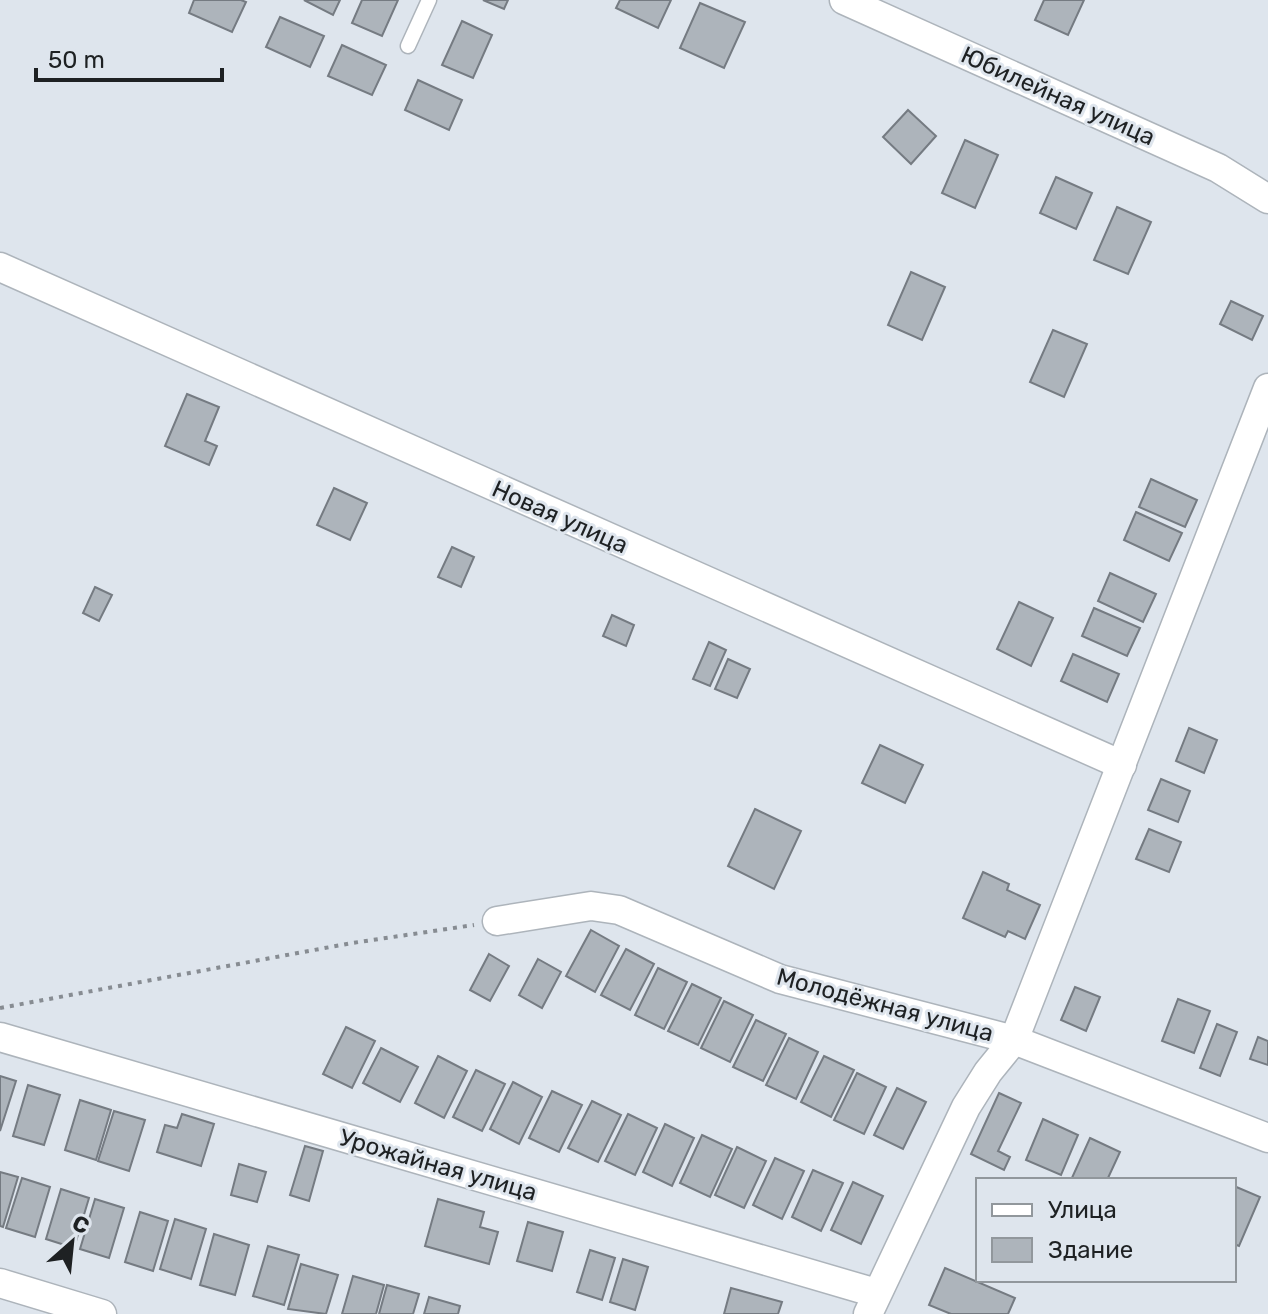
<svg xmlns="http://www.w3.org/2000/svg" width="1268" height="1314" font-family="Rubik,sans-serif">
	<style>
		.building { fill: #adb4bb; stroke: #757b82; stroke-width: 2 }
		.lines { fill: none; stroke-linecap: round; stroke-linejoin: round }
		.lane-casing { stroke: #adb4bb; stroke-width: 17 }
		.street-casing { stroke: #adb4bb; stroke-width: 31 }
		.path { stroke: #878c92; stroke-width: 4; stroke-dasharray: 4 6; stroke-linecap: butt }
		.lane { stroke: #fff; stroke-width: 14 }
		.street { stroke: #fff; stroke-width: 28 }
		.labels { text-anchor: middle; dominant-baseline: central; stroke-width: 6; stroke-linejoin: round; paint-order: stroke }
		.street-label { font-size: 24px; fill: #1e2123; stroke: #dee5ed }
	</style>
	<rect width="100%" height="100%" fill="#dee5ed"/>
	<g class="building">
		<path d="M194,0H241L246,2L232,32L189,13Z"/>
		<path d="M304,0H340L333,15Z"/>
		<path d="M362,0H398L382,36L352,23Z"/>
		<path d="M483,0H508L504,9Z"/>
		<path d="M620,0H671L658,28L616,8Z"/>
		<path d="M1044,0H1084L1068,35L1035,20Z"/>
		<path d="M700,3L745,22L724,68L680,48Z"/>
		<path d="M280,17L324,36L310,67L266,47Z"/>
		<path d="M462,21L492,35L473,78L442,65Z"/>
		<path d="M342,45L386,65L372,95L328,76Z"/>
		<path d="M418,80L462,100L449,130L405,110Z"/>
		<path d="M908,110L936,136L911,164L883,137Z"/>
		<path d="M965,140L998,155L975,208L942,193Z"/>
		<path d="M1056,177L1092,193L1076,229L1040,213Z"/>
		<path d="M1117,207L1151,222L1128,274L1094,260Z"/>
		<path d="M911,272L945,287L922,340L888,325Z"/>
		<path d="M1231,301L1263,316L1252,340L1220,324Z"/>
		<path d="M1053,330L1087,344L1064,397L1030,382Z"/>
		<path d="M187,394L219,407L205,441L217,446L209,465L165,446Z"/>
		<path d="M1151,479L1197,500L1185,527L1139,507Z"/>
		<path d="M334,488L367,503L350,540L317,525Z"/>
		<path d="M1136,512L1182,533L1169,561L1124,540Z"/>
		<path d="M452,547L474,557L461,587L438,577Z"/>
		<path d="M1110,573L1156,594L1143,622L1098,601Z"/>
		<path d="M95,587L112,595L99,621L83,613Z"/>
		<path d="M1019,602L1053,618L1031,666L997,649Z"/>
		<path d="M1094,608L1140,628L1127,656L1082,636Z"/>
		<path d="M612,615L634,625L626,646L603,636Z"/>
		<path d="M709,642L726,650L710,686L693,679Z"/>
		<path d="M1073,654L1119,674L1107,702L1061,681Z"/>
		<path d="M728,659L750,669L737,698L715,689Z"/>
		<path d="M1189,728L1217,740L1204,773L1176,761Z"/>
		<path d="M880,745L923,765L905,803L862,783Z"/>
		<path d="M1161,779L1190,791L1178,822L1148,810Z"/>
		<path d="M755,809L801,831L774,889L728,866Z"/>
		<path d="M1149,829L1181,842L1169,872L1136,859Z"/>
		<path d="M983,872L1009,884L1007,890L1040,905L1025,939L1008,931L1005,937L963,918Z"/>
		<path d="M591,930L619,946L595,992L566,976Z"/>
		<path d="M626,949L654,964L630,1010L601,995Z"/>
		<path d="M489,954L509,966L490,1001L470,990Z"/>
		<path d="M538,959L561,972L542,1008L519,995Z"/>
		<path d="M658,968L687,982L664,1029L635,1015Z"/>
		<path d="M692,984L721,998L698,1045L668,1031Z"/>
		<path d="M1075,987L1100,997L1086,1031L1061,1020Z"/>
		<path d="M1178,999L1210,1011L1194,1053L1162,1041Z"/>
		<path d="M724,1001L753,1015L730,1062L701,1048Z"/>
		<path d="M756,1020L786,1034L763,1081L733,1067Z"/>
		<path d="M1217,1024L1237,1032L1220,1076L1200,1068Z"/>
		<path d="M346,1027L375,1041L352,1088L323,1074Z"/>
		<path d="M1258,1037L1268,1041V1065L1250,1059Z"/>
		<path d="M789,1038L818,1052L796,1099L766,1085Z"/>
		<path d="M381,1048L418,1067L400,1102L363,1083Z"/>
		<path d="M438,1056L467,1071L444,1118L415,1103Z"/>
		<path d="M824,1056L854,1070L831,1117L801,1102Z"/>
		<path d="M476,1070L505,1084L482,1131L453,1117Z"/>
		<path d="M857,1073L886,1087L864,1134L834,1120Z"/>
		<path d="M0,1076L16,1081L0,1131Z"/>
		<path d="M513,1082L542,1097L519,1144L490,1129Z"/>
		<path d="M28,1085L60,1095L44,1145L13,1136Z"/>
		<path d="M897,1088L926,1102L903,1149L874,1135Z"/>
		<path d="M552,1091L582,1105L559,1152L529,1138Z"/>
		<path d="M999,1093L1021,1103L998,1151L1010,1157L1004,1170L971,1154Z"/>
		<path d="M80,1100L111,1110L96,1160L65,1150Z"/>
		<path d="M592,1101L621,1115L598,1162L568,1148Z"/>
		<path d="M114,1111L145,1120L129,1171L98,1161Z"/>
		<path d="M182,1114L214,1124L201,1166L157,1152L165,1125L177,1128Z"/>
		<path d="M628,1114L657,1128L635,1175L605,1161Z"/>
		<path d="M1043,1119L1078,1135L1061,1175L1026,1160Z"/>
		<path d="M665,1124L694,1138L672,1186L643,1172Z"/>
		<path d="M702,1135L732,1149L710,1197L680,1183Z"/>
		<path d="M1090,1138L1120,1152L1108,1178L1114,1180H1071Z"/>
		<path d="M305,1146L323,1151L309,1201L290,1195Z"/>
		<path d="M737,1147L766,1161L744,1208L715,1195Z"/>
		<path d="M775,1158L804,1171L782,1219L753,1205Z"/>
		<path d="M239,1164L266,1172L257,1202L231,1195Z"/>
		<path d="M813,1170L843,1183L821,1231L792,1217Z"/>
		<path d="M0,1172L18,1177L3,1227L0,1226Z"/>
		<path d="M22,1178L50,1187L35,1237L6,1228Z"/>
		<path d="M853,1182L883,1196L861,1244L831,1230Z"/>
		<path d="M1234,1186L1260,1197L1239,1246L1234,1244Z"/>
		<path d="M61,1189L89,1198L74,1248L46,1239Z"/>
		<path d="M95,1199L124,1208L109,1258L80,1249Z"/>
		<path d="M438,1199L484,1212L480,1227L498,1232L489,1264L425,1246Z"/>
		<path d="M140,1212L168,1221L153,1271L125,1262Z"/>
		<path d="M175,1219L206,1229L191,1279L160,1269Z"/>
		<path d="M528,1222L563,1232L552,1271L517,1261Z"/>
		<path d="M214,1234L249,1245L235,1295L200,1285Z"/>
		<path d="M268,1246L299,1255L284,1305L253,1296Z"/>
		<path d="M590,1250L615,1258L602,1300L577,1292Z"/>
		<path d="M623,1259L648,1267L635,1310L610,1302Z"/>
		<path d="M301,1264L338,1275L326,1314L288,1309Z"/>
		<path d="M945,1268L1015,1298L1008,1314H951L929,1305Z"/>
		<path d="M353,1276L384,1285L376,1314H342Z"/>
		<path d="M387,1285L419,1294L413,1314H379Z"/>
		<path d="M731,1288L782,1302L778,1314H724Z"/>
		<path d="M429,1297L460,1306L458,1314H424Z"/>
	</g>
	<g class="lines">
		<defs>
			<path id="lane" d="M408,46L429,0"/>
			<g id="street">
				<path d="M844,0L1218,168L1268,199"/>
				<path d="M0,267L1122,765"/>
				<path d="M497,921L591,906L619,910L780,979L1014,1040L1268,1138"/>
				<path d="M0,1037L876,1293"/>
				<path d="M0,1283L102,1314"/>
				<path d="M868,1314L966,1107L988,1072L1014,1040L1268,388"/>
			</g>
		</defs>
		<use href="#lane" class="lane-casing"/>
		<use href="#street" class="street-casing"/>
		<path class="path" d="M0,1008L352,943L474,925"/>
		<use href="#lane" class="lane"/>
		<use href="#street" class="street"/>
	</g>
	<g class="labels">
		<g class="street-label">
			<text transform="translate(1058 96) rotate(24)">Юбилейная улица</text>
			<text transform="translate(560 517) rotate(24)">Новая улица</text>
			<text transform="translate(885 1005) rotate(15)">Молодёжная улица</text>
			<text transform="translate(438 1165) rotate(16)">Урожайная улица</text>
		</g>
	</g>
	<rect x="976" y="1178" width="260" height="104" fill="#dee5ed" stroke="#91979c" stroke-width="2"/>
	<rect x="992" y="1204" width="40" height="12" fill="#ffffff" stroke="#91979c" stroke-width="2"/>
	<text x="1048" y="1218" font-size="24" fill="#1e2123">Улица</text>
	<rect x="992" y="1238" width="40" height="24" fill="#adb4bb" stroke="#91979c" stroke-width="2"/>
	<text x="1048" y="1258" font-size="24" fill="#1e2123">Здание</text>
	<g transform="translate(72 1242) rotate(27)" stroke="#dee5ed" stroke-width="6" paint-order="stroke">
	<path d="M0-6L14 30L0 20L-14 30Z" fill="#1e2123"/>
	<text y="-12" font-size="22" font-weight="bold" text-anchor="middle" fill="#1e2123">С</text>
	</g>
	<path d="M36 68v12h186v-12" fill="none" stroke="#1e2123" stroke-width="4"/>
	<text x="48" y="68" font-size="24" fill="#1e2123" stroke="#dee5ed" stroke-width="6" paint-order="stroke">50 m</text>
</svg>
